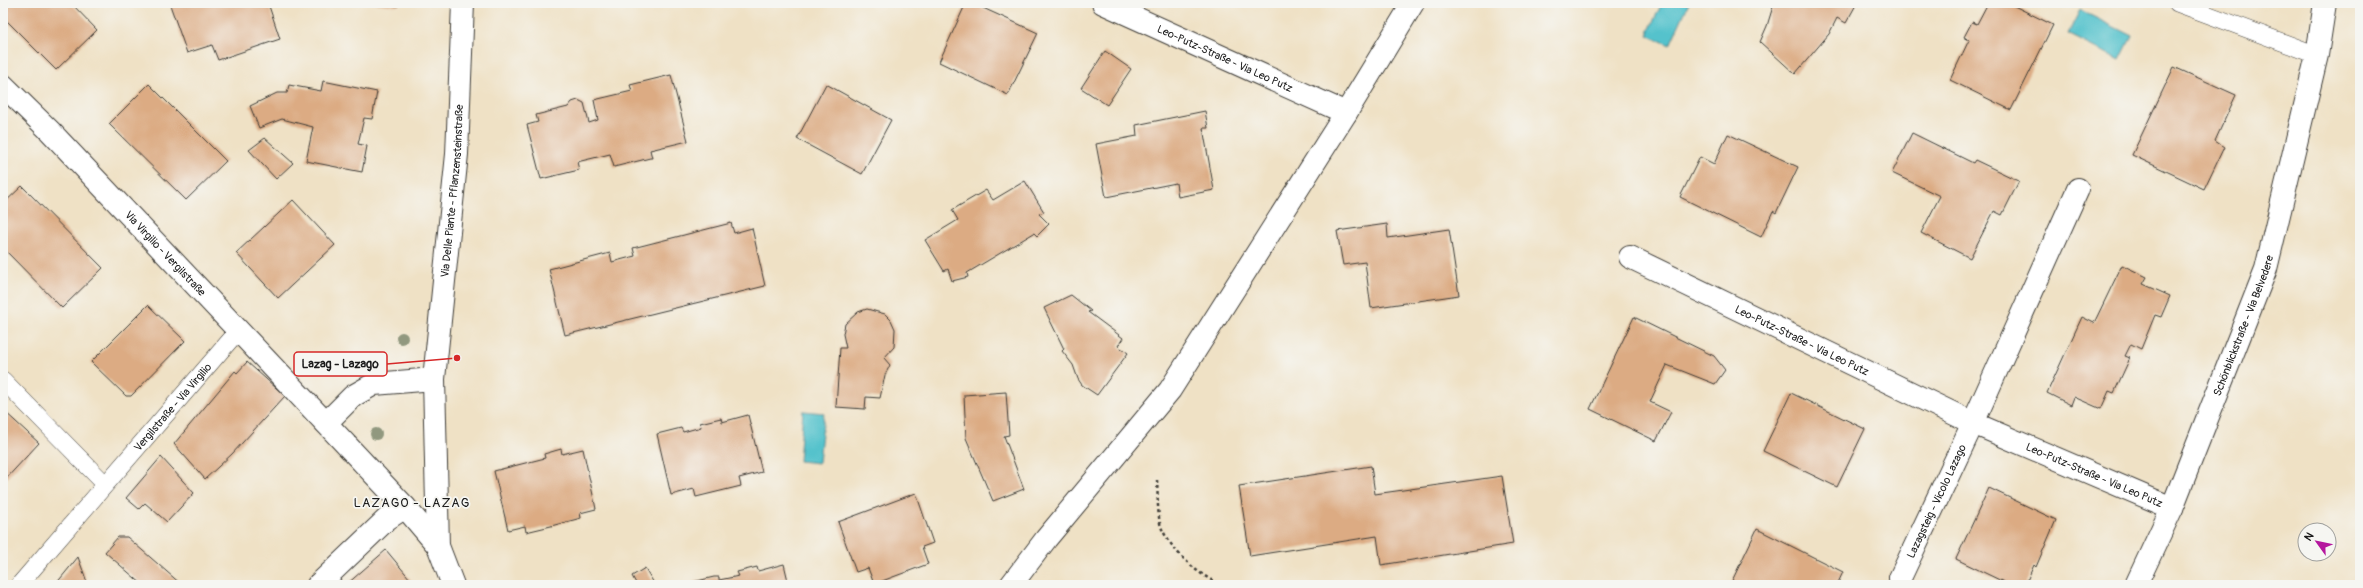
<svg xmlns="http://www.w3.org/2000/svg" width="2363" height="588" font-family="Pangolin,sans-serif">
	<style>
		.water { fill: #54c2cc; stroke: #386f74 }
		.building { fill: #dcab83 }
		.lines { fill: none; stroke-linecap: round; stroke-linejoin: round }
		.lane-casing { stroke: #3c3a35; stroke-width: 18 }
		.street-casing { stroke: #3c3a35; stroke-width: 24 }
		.path { stroke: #3c3a35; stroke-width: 2.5; stroke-dasharray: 3 3; stroke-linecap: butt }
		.lane { stroke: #fff; stroke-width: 17 }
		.street { stroke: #fff; stroke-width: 22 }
		.tree { fill: #91987f }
		.labels { text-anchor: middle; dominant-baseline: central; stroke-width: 3.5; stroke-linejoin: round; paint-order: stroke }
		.street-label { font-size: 11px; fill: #1c1c1c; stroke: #f6f6f2 }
		.quarter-label { font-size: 13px; letter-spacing: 1px; fill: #1c1c1c; stroke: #f6f6f2 }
		.leader { fill: none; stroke: #d62828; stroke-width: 1.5 }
		.callout-dot { fill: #d62828; stroke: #f6f6f2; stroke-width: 1.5 }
		.callout { fill: #f6f6f2; stroke: #d62828; stroke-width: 1.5 }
		.callout-label { font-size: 12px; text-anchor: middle; font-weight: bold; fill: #1c1c1c }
	</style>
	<rect width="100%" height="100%" fill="#f6f6f2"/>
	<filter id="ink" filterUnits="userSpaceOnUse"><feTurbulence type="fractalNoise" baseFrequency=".025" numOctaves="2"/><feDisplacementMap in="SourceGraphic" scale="8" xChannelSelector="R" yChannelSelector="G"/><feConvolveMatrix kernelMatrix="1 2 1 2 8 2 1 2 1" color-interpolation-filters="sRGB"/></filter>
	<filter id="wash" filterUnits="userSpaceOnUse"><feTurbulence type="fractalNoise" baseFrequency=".012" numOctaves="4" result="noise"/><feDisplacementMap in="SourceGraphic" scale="16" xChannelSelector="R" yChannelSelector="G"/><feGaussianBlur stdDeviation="0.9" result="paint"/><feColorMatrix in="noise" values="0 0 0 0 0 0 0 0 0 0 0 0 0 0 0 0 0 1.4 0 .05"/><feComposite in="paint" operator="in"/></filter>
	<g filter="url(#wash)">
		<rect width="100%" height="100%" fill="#efe1c5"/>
		<g class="water">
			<path d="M1662,3H1689L1670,45L1647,35Z"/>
			<path d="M2080,10L2132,36L2120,60L2068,34Z"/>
			<path d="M803,411L824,413L819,463L799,461Z"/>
		</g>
		<g id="blocks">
			<g class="building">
				<path d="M3,3H71L97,30L56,70L3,17Z"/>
				<path d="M175,3H268L280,39L218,60L212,45L187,53L170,5Z"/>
				<path d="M372,3H399L398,6Z"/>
				<path d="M966,3H972L1038,33L1008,95L939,62Z"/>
				<path d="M1774,3H1857L1846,23L1837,18L1829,34L1795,74L1760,42L1767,26Z"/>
				<path d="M1988,3H2008L2053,25L2011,110L1950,80L1969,40L1964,37L1972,22L1977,24Z"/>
				<path d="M1105,51L1131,69L1107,105L1081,88Z"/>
				<path d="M2174,67L2236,95L2215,141L2224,147L2204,189L2132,155Z"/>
				<path d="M671,75L688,141L650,150L652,158H650L614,167L610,154L577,162L579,170L541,179L527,125L538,122L536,115L568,107L572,102L578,100L584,103L589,123L598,120L594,100L632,91L630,85Z"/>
				<path d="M323,81L377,92L372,119L364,118L358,144L367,146L362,172L306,161L313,127L282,119L259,128L250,106L277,93H287L289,85L321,91Z"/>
				<path d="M149,84L226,161L186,200L109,124Z"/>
				<path d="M826,84L891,120L862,174L797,139Z"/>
				<path d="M1205,111L1208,128H1203L1214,190L1178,197L1176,183L1106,197L1096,144L1137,136L1136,125Z"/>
				<path d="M1912,133L1973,163L1975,160L2019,181L2002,215L1994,211L1970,258L1921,233L1940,196L1892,173Z"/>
				<path d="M1728,134L1798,167L1776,213L1773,211L1761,237L1680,197L1700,157L1714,164Z"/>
				<path d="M265,138L293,163L276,179L249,150Z"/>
				<path d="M1025,181L1044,212L1039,214L1049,224L1037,236L1034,233L967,273L968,277L952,281L948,269L944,271L925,240L958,220L952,210L986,190L993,200Z"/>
				<path d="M22,186L103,268L62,308L3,248V204Z"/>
				<path d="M293,200L335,245L278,298L236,253Z"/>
				<path d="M731,223L734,233L752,228L765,286L565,335L549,269L610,253L612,262L635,256L633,248Z"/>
				<path d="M1387,224L1388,238L1449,229L1459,295L1371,308L1365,262L1343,265L1337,231Z"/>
				<path d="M2122,265L2147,277L2143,284L2170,296L2161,317L2155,315L2141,349L2131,344L2125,356L2130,358L2114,393L2109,391L2101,409L2074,397L2071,405L2047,393L2082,317L2094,323Z"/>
				<path d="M1071,295L1091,311L1088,312L1123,338L1118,346L1128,353L1097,395L1082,385L1078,379L1073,365L1062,351L1064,349L1044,308Z"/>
				<path d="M148,305L185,341L131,396H126L91,362Z"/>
				<path d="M867,309L885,314L891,320L895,329L894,347L884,358L890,365L885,375L880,398L866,397L865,409L836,407L840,348H846L843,334L845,324L858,312Z"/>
				<path d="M1634,317L1714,356L1725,370L1715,384L1667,365L1650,402L1671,412L1656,441L1590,409Z"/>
				<path d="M247,362L285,396L232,454L205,479L174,444L235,371L237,373Z"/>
				<path d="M1006,392L1009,435L1004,436L1024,489L993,501L966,438L964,395Z"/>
				<path d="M1791,393L1865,429L1837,487L1763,451Z"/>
				<path d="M3,410L39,443L3,482Z"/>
				<path d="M748,415L762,472L739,478L741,486L696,497L694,489L671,495L657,434L681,428L683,432L701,427L700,423L721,418L722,422Z"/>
				<path d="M561,449L562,454L583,449L596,509L580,513L581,518L551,526L526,532L525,526L508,530L494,471L545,458L544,454Z"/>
				<path d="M161,457L194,493L167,522L145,503L139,509L126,498Z"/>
				<path d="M1371,466L1375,494L1502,476L1513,544L1381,565L1377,536L1250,556L1239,486Z"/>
				<path d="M1989,488L2056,520L2036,567L2034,565L2025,585H2010L1956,559Z"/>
				<path d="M916,493L933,543L922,547L928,564L874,584L868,568L856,572L838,522Z"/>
				<path d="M1757,529L1843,572L1837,585H1730Z"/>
				<path d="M118,537H127L182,585H143L105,552Z"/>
				<path d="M386,550L415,585H346Z"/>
				<path d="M78,557L88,585H55L65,573Z"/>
				<path d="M784,564L789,585H694L693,582L714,577H719V580L739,576L737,572L757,567L758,571Z"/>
				<path d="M645,568L655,585H637L632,576Z"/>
			</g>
		</g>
	</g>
	<g filter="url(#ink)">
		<use href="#blocks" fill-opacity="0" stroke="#3c3a35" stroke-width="1"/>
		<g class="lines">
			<defs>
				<g id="lane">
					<path d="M2177,3L2317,55"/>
					<path d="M3,380L105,484"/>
					<path id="s1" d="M19,585L238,331"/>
				</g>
				<g id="street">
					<path id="s2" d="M1103,3L1346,113"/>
					<path id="s3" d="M3,85L50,131L405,507L438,546L453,585"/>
					<path id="s4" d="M1630,257L1973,423L2172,508"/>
					<path d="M326,423L353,396L374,384L434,379"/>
					<path id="s5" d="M438,546L434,379L457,154L463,3"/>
					<path id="s6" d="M1900,578L1973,423L2078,189"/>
					<path d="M318,585L387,519L405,507"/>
					<path d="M1011,585L1046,539L1170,390L1346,113L1413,3"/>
					<path id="s7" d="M2136,585L2172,508L2266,269L2317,55L2325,3"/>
				</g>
			</defs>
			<use href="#lane" class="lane-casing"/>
			<use href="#street" class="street-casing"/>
			<path class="path" d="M1157,480C1158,493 1157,519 1162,529C1172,551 1201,579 1224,585"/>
			<use href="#lane" class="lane"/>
			<use href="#street" class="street"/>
		</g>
		<g class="tree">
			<circle cx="402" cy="338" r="6"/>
			<circle cx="376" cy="434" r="6"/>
		</g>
	</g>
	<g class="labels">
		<g class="street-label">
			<text stroke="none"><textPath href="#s2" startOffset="134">Leo-Putz-Straße - Via Leo Putz</textPath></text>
			<text stroke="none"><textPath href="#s5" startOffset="356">Via Delle Piante - Pflanzensteinstraße</textPath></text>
			<text stroke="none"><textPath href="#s3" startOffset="234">Via Virgilio - Vergilstraße</textPath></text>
			<text stroke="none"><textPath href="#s7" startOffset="281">Schönblickstraße - Via Belvedere</textPath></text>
			<text stroke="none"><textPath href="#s4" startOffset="191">Leo-Putz-Straße - Via Leo Putz</textPath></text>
			<text stroke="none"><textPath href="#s1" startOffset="235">Vergilstraße - Via Virgilio</textPath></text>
			<text stroke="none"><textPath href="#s4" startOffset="513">Leo-Putz-Straße - Via Leo Putz</textPath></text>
			<text stroke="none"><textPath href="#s6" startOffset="85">Lazagsteig - Vicolo Lazago</textPath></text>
		</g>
		<g class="quarter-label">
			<text x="412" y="503">LAZAGO - LAZAG</text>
		</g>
	</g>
	<path class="leader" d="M457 358L387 364"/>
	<circle class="callout-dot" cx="457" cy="358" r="4"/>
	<rect class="callout" x="294" y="352" width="93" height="24" rx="4"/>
	<g class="callout-label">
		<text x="340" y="368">Lazag - Lazago</text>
	</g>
	<rect width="2363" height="588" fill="none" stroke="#f6f6f2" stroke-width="16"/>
	<g transform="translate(2317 542) rotate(303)"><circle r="19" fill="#f6f6f2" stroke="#9f9f9c"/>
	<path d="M0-3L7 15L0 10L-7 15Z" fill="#b5179e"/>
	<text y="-6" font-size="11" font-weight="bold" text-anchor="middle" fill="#1c1c1c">N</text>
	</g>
</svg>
